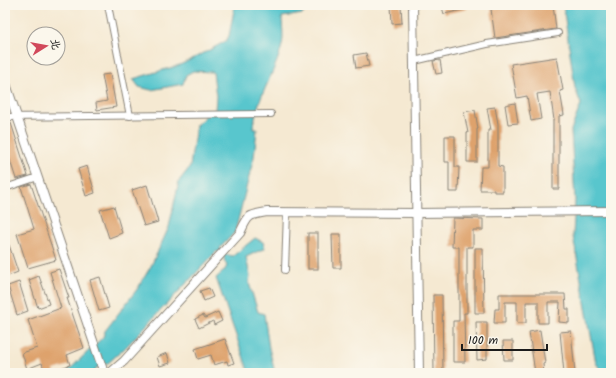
<svg xmlns="http://www.w3.org/2000/svg" width="616" height="378" font-family="Kalam,'LXGW WenKai TC',sans-serif">
	<style>
		.water { fill: #59c6cd; stroke: #3a7174 }
		.building { fill: #dea26c }
		.lines { fill: none; stroke-linecap: round; stroke-linejoin: round }
		.minor-casing { stroke: #888277; stroke-width: 8 }
		.tertiary-casing { stroke: #888277; stroke-width: 10 }
		.minor { stroke: #fff; stroke-width: 6 }
		.tertiary { stroke: #fff; stroke-width: 8 }
	</style>
	<rect width="100%" height="100%" fill="#fbf7ec"/>
	<filter id="ink" filterUnits="userSpaceOnUse"><feTurbulence type="fractalNoise" baseFrequency=".025" numOctaves="2"/><feDisplacementMap in="SourceGraphic" scale="8" xChannelSelector="R" yChannelSelector="G"/><feConvolveMatrix kernelMatrix="1 2 1 2 8 2 1 2 1" color-interpolation-filters="sRGB"/></filter>
	<filter id="wash" filterUnits="userSpaceOnUse"><feTurbulence type="fractalNoise" baseFrequency=".012" numOctaves="4" result="noise"/><feDisplacementMap in="SourceGraphic" scale="16" xChannelSelector="R" yChannelSelector="G"/><feGaussianBlur stdDeviation="0.9" result="paint"/><feColorMatrix in="noise" values="0 0 0 0 0 0 0 0 0 0 0 0 0 0 0 0 0 1.4 0 .05"/><feComposite in="paint" operator="in"/></filter>
	<g filter="url(#wash)">
		<rect width="100%" height="100%" fill="#f5e9d2"/>
		<g class="water">
			<path d="M235,5H295L305,11L303,14L282,17C282,26 284,36 282,45C276,72 253,104 254,129H257L254,157L235,232L220,248C222,254 228,255 233,256L255,238L263,242L265,248L246,257L250,276L249,283L258,312L264,314L269,348L275,373H249L216,278L224,271L227,266L224,260L225,259L217,251L125,348L108,363L96,368L94,373H66L103,337L105,331L138,288L151,266L169,227L179,181L190,167L196,125L204,118L205,113L215,111L216,96L213,72L193,71L186,75L183,84L151,90L139,87L133,79L180,65L202,54L226,41L229,36Z"/>
			<path d="M563,5H611V198L607,203L611,218V373H603L596,363L573,236L575,200L571,130L581,104L575,88Z"/>
		</g>
		<g id="blocks">
			<g class="building">
				<path d="M391,5H401L402,23L392,24Z"/>
				<path d="M452,5H466L467,9L444,14L442,7Z"/>
				<path d="M516,5H553L556,29L495,38L491,9Z"/>
				<path d="M366,53L369,66L356,68L354,55Z"/>
				<path d="M557,57L563,90L560,91L564,115L559,116V189H553V120H554L550,92L537,94L541,119L531,121L527,96L517,98L511,64Z"/>
				<path d="M440,60L442,73L436,74L433,61Z"/>
				<path d="M110,74L116,107L97,110L96,103L107,101L102,75Z"/>
				<path d="M515,103L518,123L508,124L505,105Z"/>
				<path d="M495,107L498,124V166L503,167V192H494V190H480L481,167H488V130H491L487,108Z"/>
				<path d="M475,110L478,129H477V162H467V133H468L464,112Z"/>
				<path d="M11,123L28,176L16,179L5,145V125Z"/>
				<path d="M445,136H455V167H459L458,192H449V162H445Z"/>
				<path d="M87,166L95,193L86,196L78,169Z"/>
				<path d="M31,184L56,260L28,268L17,234L34,229L21,187Z"/>
				<path d="M147,185L158,222L144,226L132,190Z"/>
				<path d="M114,206L122,233L109,238L100,210Z"/>
				<path d="M453,218L483,219V230H473V247H467V313H464L465,362H453V321H459V247H452Z"/>
				<rect x="308" y="233" width="10" height="36"/>
				<path d="M332,234H341V268H333Z"/>
				<path d="M9,245L18,272L8,276L5,266V247Z"/>
				<path d="M475,248H483L484,313H475Z"/>
				<path d="M59,269L69,298H67L84,348L67,355L70,365L54,370L55,373H45L42,363L27,369L22,353L37,348L28,320L61,308L50,272Z"/>
				<path d="M39,276L49,304L38,308L29,280Z"/>
				<path d="M100,277L109,308L99,311L90,280Z"/>
				<path d="M19,282L28,311L17,315L8,286Z"/>
				<path d="M209,288L213,297L204,301L200,291Z"/>
				<path d="M499,294H565L566,309H569V323L559,322L560,302H548V323H538V302H526V323H517V302H505V323H494L495,309H499Z"/>
				<path d="M433,295H442L443,373H434Z"/>
				<path d="M218,312L222,321L214,325L213,321L199,328L195,319L203,315L205,318Z"/>
				<path d="M476,322H487V359L477,360Z"/>
				<path d="M540,330L545,363L543,364L544,373H535L529,332Z"/>
				<path d="M571,331L575,373H564L560,332Z"/>
				<path d="M225,339L234,363L228,365L227,361L214,365L211,355L198,359L195,349Z"/>
				<path d="M503,341H513V360H504Z"/>
				<path d="M167,353L170,363L160,366L157,357Z"/>
			</g>
		</g>
	</g>
	<g filter="url(#ink)">
		<use href="#blocks" fill-opacity="0" stroke="#888277" stroke-width="1"/>
		<g class="lines">
			<defs>
				<g id="minor">
					<path d="M108,5L130,116"/>
					<path d="M414,61L487,44L558,33"/>
					<path d="M5,117L271,114"/>
					<path d="M5,188L38,177"/>
					<path d="M285,270L287,212"/>
				</g>
				<g id="tertiary">
					<path d="M413,5L419,373"/>
					<path d="M5,81L104,373"/>
					<path d="M110,373L124,361L240,233C248,216 247,215 267,212L416,213L611,211"/>
				</g>
			</defs>
			<use href="#minor" class="minor-casing"/>
			<use href="#tertiary" class="tertiary-casing"/>
			<use href="#minor" class="minor"/>
			<use href="#tertiary" class="tertiary"/>
		</g>
	</g>
	<rect width="616" height="378" fill="none" stroke="#fbf7ec" stroke-width="20"/>
	<g transform="translate(46 46) rotate(79)"><circle r="19" fill="#fbf7ec" stroke="#a29f99"/>
	<path d="M0-3L7 15L0 10L-7 15Z" fill="#d1495b"/>
	<text y="-6" font-size="11" font-weight="bold" text-anchor="middle" fill="#1c1c1c">北</text>
	</g>
	<path d="M462 344v6h85v-6" fill="none" stroke="#1c1c1c" stroke-width="2"/>
	<text x="468" y="344" font-size="12" fill="#1c1c1c" stroke="#fbf7ec" stroke-width="3" paint-order="stroke">100 m</text>
</svg>
